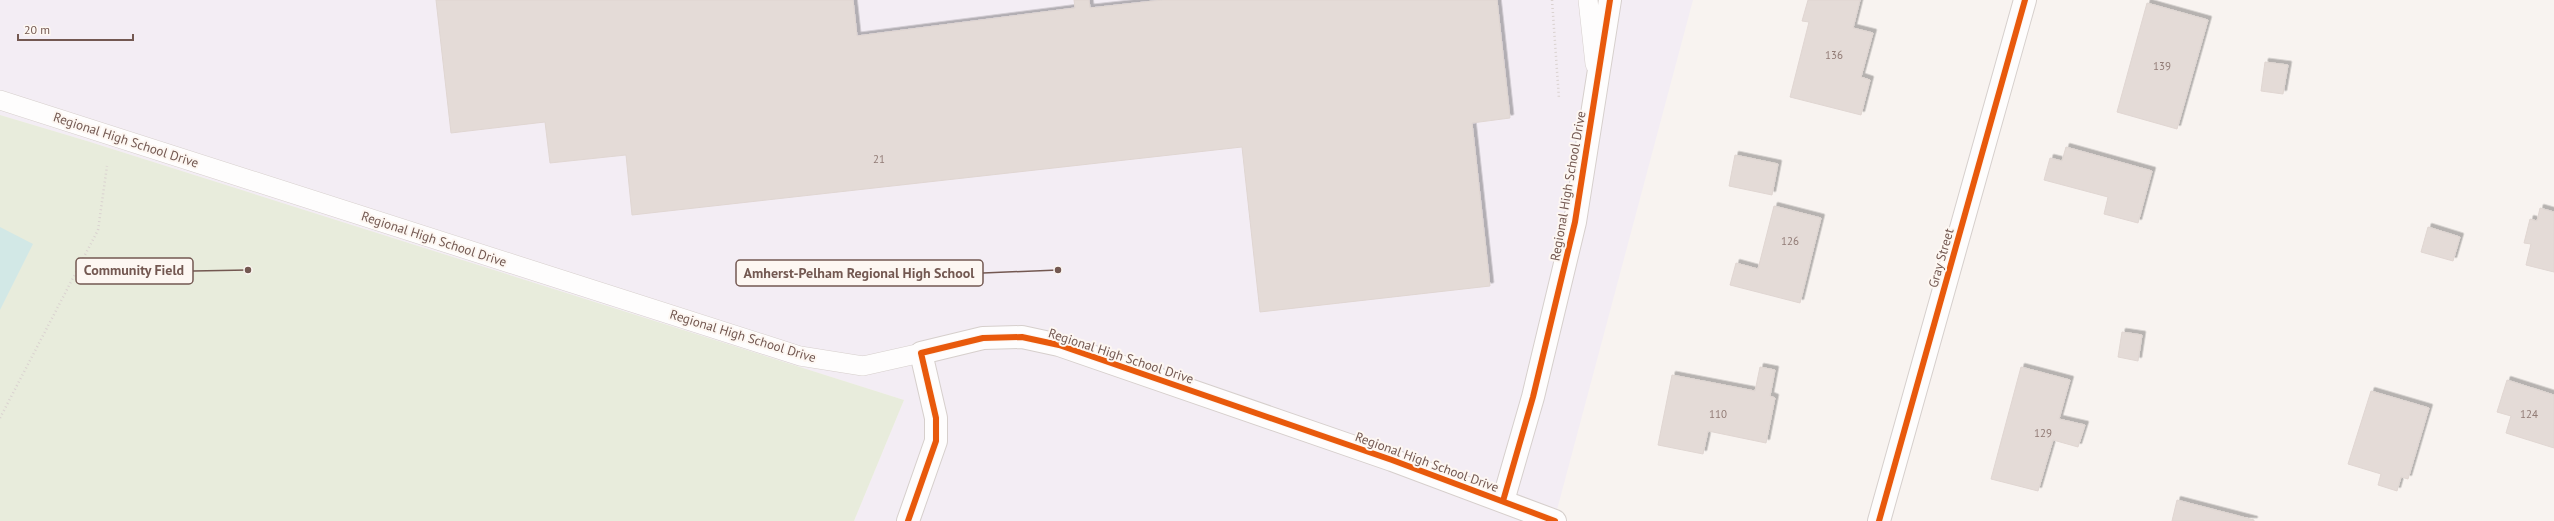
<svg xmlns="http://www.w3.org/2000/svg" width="2554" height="521" font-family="'PT Sans',sans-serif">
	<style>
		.education { fill: #f3edf4 }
		.green { fill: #e8ecdc }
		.water { fill: #d2e8e6 }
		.building { fill: #e4dbd7; stroke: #e0d6d2; filter: url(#shadow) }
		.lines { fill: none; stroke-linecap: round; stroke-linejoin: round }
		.lane-casing { stroke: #d6cfcc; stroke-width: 20 }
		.street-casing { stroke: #d6cfcc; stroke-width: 24 }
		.path { stroke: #dad2d0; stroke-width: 2.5; stroke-dasharray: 1 3; stroke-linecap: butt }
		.lane { stroke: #fefdfd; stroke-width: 19 }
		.street { stroke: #fefdfd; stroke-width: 22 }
		.cycleway-casing { stroke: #fdf7f2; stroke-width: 8 }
		.cycleway { stroke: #e8590c; stroke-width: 6 }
		.labels { text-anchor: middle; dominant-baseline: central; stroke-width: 4; stroke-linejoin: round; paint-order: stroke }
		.number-label { font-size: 11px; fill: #917b75 }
		.street-label { font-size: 13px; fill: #735851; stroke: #fdf7f2 }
		.leader { fill: none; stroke: #735851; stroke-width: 1.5 }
		.callout-dot { fill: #735851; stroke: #fdf7f2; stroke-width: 1.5 }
		.callout { fill: #fdf7f2; stroke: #735851; stroke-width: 1.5 }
		.callout-label { font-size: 14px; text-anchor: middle; font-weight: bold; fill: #735851 }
	</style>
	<defs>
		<filter id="shadow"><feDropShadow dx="3.5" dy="-3.5" stdDeviation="0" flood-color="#0004"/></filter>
	</defs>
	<rect width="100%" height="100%" fill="#f8f3f0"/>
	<path class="education" d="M0,0H1693L1554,521H854L904,400L87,141L0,115Z"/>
	<path class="green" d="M0,115L87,141L904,400L854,521H0Z"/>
	<path class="water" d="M0,227L33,244L0,310Z"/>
	<g class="building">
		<path d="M436,0H853L857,36L1075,8L1074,0H1089L1090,8L1163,0H1497L1510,118L1472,123L1490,286L1260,312L1242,147L632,215L626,155L550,163L545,122L451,133Z"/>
		<path d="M1808,0H1860L1853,28L1873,33L1861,77L1870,80L1861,115L1790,97L1809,22L1802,21Z"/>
		<path d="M2147,3L2208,20L2177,129L2117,112Z"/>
		<path d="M2265,62L2288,65L2283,94L2261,91Z"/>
		<path d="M2066,147L2152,171L2138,223L2104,214L2108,197L2044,180L2050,158L2062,161Z"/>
		<path d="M1735,155L1778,164L1772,195L1729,186Z"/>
		<path d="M1774,206L1821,218L1800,303L1730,285L1736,263L1758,269Z"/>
		<path d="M2540,208L2554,212V272L2526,265L2531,244L2524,243L2530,219L2537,221Z"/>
		<path d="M2428,227L2460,237L2453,261L2421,252Z"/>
		<path d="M2122,332L2142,335L2138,361L2118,357Z"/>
		<path d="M1760,367L1775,370L1770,396L1775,398L1766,443L1708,431L1703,454L1658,445L1672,375L1755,391Z"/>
		<path d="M2021,367L2070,380L2059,419L2085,425L2078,447L2053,440L2038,491L1991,479Z"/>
		<path d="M2507,380L2554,395V448L2506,433L2511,416L2497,412Z"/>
		<path d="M2371,391L2429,408L2408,479L2401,477L2397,491L2378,485L2381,474L2348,464Z"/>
		<path d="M2177,500L2254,520V521H2172Z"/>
	</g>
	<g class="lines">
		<defs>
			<g id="lane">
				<path d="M1588,0L1595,64"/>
				<path d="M0,100L800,356L863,366L921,353"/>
			</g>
			<g id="street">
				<path d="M1503,501L1533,397L1575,222L1610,0"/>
				<path d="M908,521L936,441V418L921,353L983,338L1022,337L1059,345L1392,460L1555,521"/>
				<path d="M1879,521L2025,0"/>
			</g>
		</defs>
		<use href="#lane" class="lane-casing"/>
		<use href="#street" class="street-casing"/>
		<g class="path">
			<path d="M1552,0L1559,99"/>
			<path d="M0,418L98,230L107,166"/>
		</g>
		<use href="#lane" class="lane"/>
		<use href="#street" class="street"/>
		<defs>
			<g id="cycleway">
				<path d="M1503,501L1533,397L1575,222L1610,0"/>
				<path d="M908,521L936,441V418L921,353L983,338L1022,337L1059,345L1392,460L1555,521"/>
				<path d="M1879,521L2025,0"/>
			</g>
		</defs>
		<use href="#cycleway" class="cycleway-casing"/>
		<use href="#cycleway" class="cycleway"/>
	</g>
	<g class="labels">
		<g class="number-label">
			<text x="1834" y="55">136</text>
			<text x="2162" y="66">139</text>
			<text x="879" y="159">21</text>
			<text x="1790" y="241">126</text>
			<text x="1718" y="414">110</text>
			<text x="2529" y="414">124</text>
			<text x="2043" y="433">129</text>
		</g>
		<g class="street-label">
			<text transform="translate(126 140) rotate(18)">Regional High School Drive</text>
			<text transform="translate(1568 186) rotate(-80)">Regional High School Drive</text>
			<text transform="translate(434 239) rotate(18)">Regional High School Drive</text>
			<text transform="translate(1941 258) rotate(-74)">Gray Street</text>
			<text transform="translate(743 336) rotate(17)">Regional High School Drive</text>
			<text transform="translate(1121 356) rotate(18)">Regional High School Drive</text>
			<text transform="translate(1427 462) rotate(20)">Regional High School Drive</text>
		</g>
	</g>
	<path class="leader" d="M248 270L193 271M1058 270L983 273"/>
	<g class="callout-dot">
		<circle cx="248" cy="270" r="4"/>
		<circle cx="1058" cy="270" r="4"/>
	</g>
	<g class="callout">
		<rect x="76" y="258" width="117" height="26" rx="4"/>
		<rect x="736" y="260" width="247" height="26" rx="4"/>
	</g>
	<g class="callout-label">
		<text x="134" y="275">Community Field</text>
		<text x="859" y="278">Amherst-Pelham Regional High School</text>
	</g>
	<path d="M18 34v6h115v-6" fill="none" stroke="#735851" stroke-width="2"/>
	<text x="24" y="34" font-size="12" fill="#735851" stroke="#fdf7f2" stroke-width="3" paint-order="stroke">20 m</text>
</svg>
